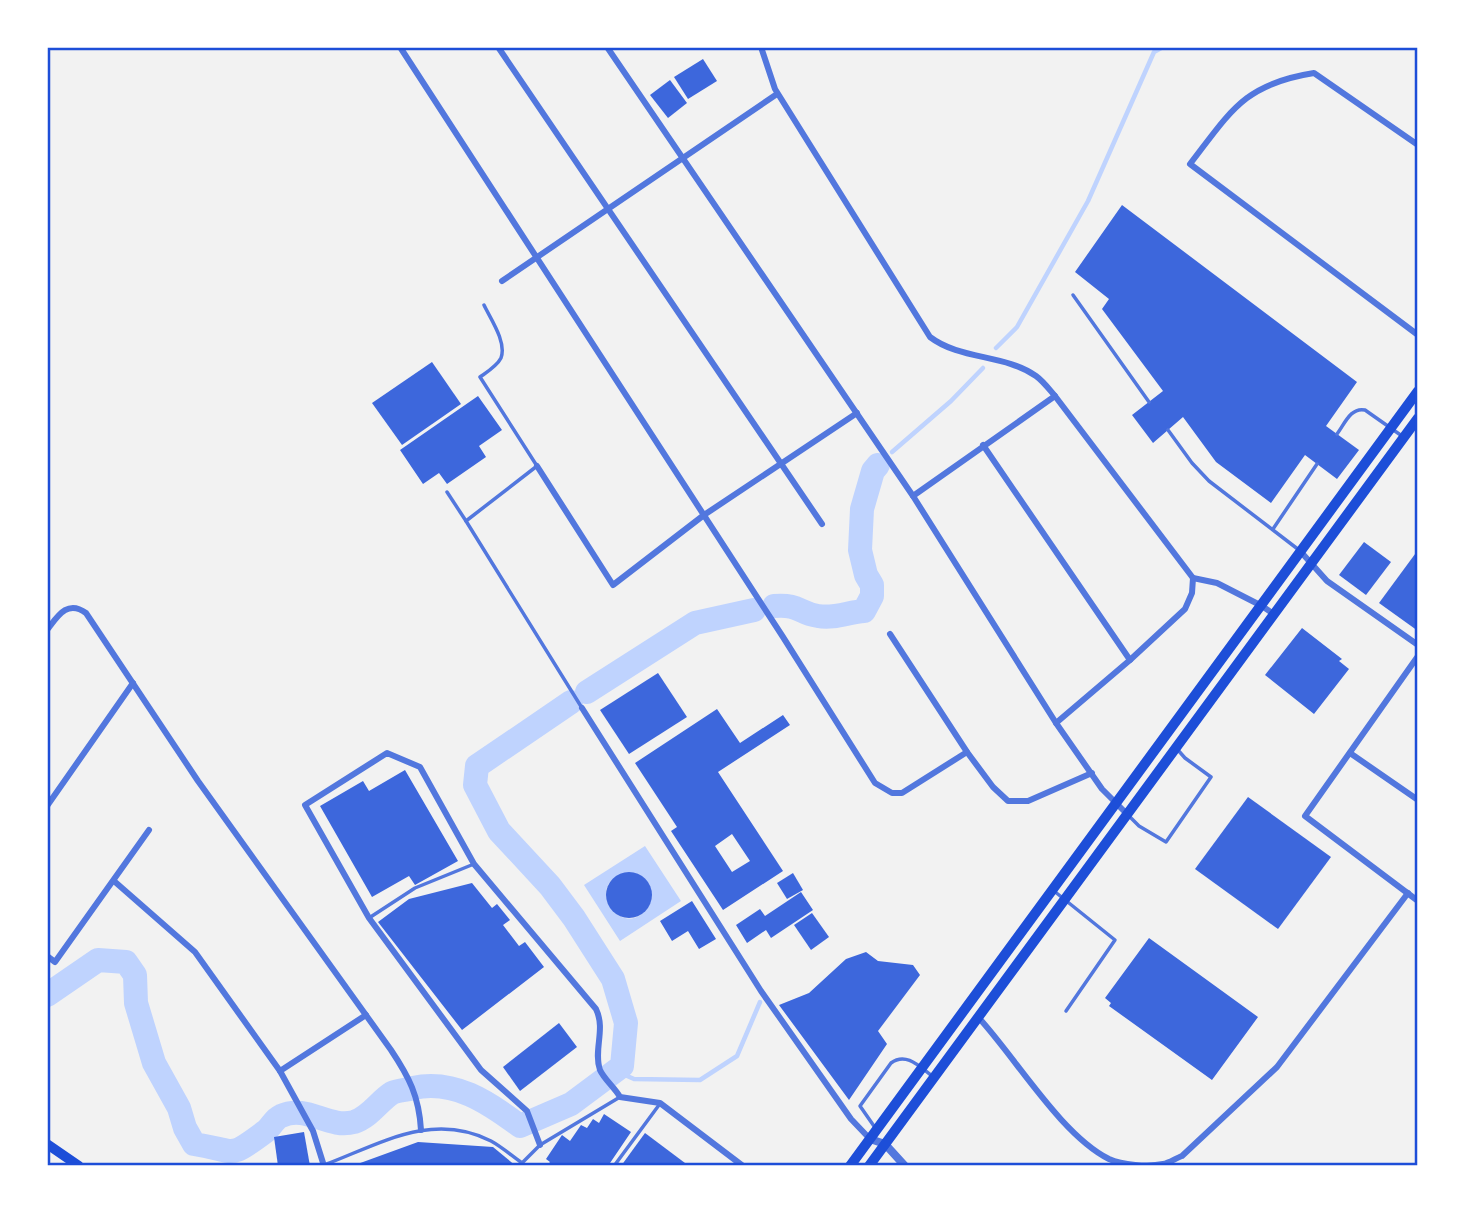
<svg xmlns="http://www.w3.org/2000/svg" width="1465" height="1213" font-family="'Work Sans',sans-serif">
	<style>
		.water { fill: #bfd3fe; fill-rule: evenodd }
		.lines { fill: none; stroke-linecap: round; stroke-linejoin: round }
		.stream { stroke: #bfd3fe; stroke-width: 4.5 }
		.river { stroke: #bfd3fe; stroke-width: 24 }
		.building { fill: #3d67dc; fill-rule: evenodd }
		.service { stroke: #5277de; stroke-width: 3.5 }
		.minor { stroke: #5277de; stroke-width: 6 }
		.tertiary { stroke: #5277de; stroke-width: 8 }
		.trunk { stroke: #1d4ed8; stroke-width: 10 }
		.neatline { fill: none; stroke: #1d4ed8; stroke-width: 2.5 }
	</style>
	<rect width="100%" height="100%" fill="#f2f2f2"/>
	<path class="water" d="M645,846L681,901L620,941L584,885ZM630,873C646,876 659,893 647,909C620,942 580,879 630,873Z"/>
	<g class="lines">
		<g class="stream">
			<path d="M996,348L1017,327L1088,201L1154,52L1163,47"/>
			<path d="M892,452L951,401L983,368"/>
			<path d="M616,1071L634,1079L700,1080L737,1056L760,1002"/>
		</g>
		<g class="river">
			<path d="M774,606C800,604 798,613 818,616C834,619 849,612 864,611L872,596V585L866,575L860,550L862,509L873,471L878,465"/>
			<path d="M587,692L695,623L754,610"/>
			<path d="M47,995L98,960L126,962L135,975L136,1003L154,1063L179,1108L185,1128L194,1144C239,1151 227,1160 266,1131C272,1126 274,1119 281,1116C307,1104 328,1129 354,1122C370,1117 379,1101 392,1093C398,1090 407,1090 413,1088C454,1079 488,1102 520,1126L571,1104L622,1066L626,1023L613,979L574,918L550,886L499,831L475,785L477,766L571,702"/>
		</g>
	</g>
	<g class="building">
		<path d="M703,59L717,81L688,99L674,77Z"/>
		<path d="M670,80L687,103L668,118L650,95Z"/>
		<path d="M1122,205L1357,382L1326,426L1359,450L1337,479L1305,455L1271,503L1216,462L1183,417L1153,443L1132,415L1163,391L1102,309L1109,299L1075,272Z"/>
		<path d="M432,362L461,404L402,445L372,403Z"/>
		<path d="M478,396L502,430L479,446L486,457L447,484L439,473L423,484L400,450Z"/>
		<path d="M1364,542L1391,562L1366,595L1339,575Z"/>
		<path d="M1418,550V631L1379,603Z"/>
		<path d="M1302,628L1342,659L1339,661L1349,669L1314,714L1265,675Z"/>
		<path d="M658,673L687,717L629,754L600,710Z"/>
		<path d="M717,709L740,743L783,715L790,725L718,772L783,871L723,910L671,831L677,827L635,763ZM732,834L750,861L732,872L715,846Z"/>
		<path d="M405,770L458,861L415,885L409,876L372,897L320,806L363,781L369,791Z"/>
		<path d="M1248,797L1331,857L1278,929L1195,869Z"/>
		<circle cx="629" cy="895" r="23"/>
		<path d="M793,873L803,890L787,899L777,883Z"/>
		<path d="M472,883L492,908L497,904L510,920L503,925L519,946L525,942L544,967L462,1030L378,922L409,899Z"/>
		<path d="M801,892L813,910L771,938L766,930L747,943L736,925L760,909L765,916Z"/>
		<path d="M692,901L716,939L699,949L688,931L672,941L660,921Z"/>
		<path d="M812,913L829,937L811,950L794,925Z"/>
		<path d="M1149,938L1258,1017L1212,1080L1109,1006L1111,1003L1105,998Z"/>
		<path d="M866,952L878,961L913,965L920,975L878,1031L887,1044L849,1100L779,1005L809,993L846,959Z"/>
		<path d="M559,1023L577,1047L520,1091L503,1067Z"/>
		<path d="M604,1114L631,1132L608,1166H547L550,1162L546,1159L562,1135L570,1141L581,1125L587,1128L593,1119L599,1123Z"/>
		<path d="M304,1132L310,1166H278L274,1137Z"/>
		<path d="M645,1133L689,1166H621Z"/>
		<path d="M418,1142L493,1147L516,1166H352Z"/>
	</g>
	<g class="lines">
		<g class="service">
			<path d="M1073,295L1149,402"/>
			<path d="M484,305C490,318 507,342 501,358C497,366 487,372 480,377L537,466L466,521L582,708"/>
			<path d="M1168,430L1192,463L1209,481L1299,550"/>
			<path d="M1337,434C1345,423 1351,407 1365,410L1402,436"/>
			<path d="M447,492L466,521"/>
			<path d="M1273,529L1317,464"/>
			<path d="M1128,815L1139,826L1166,842L1211,777L1185,758L1177,749"/>
			<path d="M1054,891L1115,940L1066,1011"/>
			<path d="M369,918L415,888L474,864"/>
			<path d="M876,1129L860,1106L891,1063C906,1052 919,1066 932,1076"/>
			<path d="M324,1165C380,1144 432,1111 491,1141C502,1147 512,1156 522,1163L540,1145L620,1097"/>
			<path d="M614,1166L659,1105"/>
		</g>
		<g class="minor">
			<path d="M400,47L783,637L875,783L892,793H902L967,752"/>
			<path d="M498,47L822,524"/>
			<path d="M607,47L913,496L1056,723L1102,789L1127,814"/>
			<path d="M761,47L775,89L930,337C960,360 1005,354 1036,376C1043,381 1049,389 1055,396L1193,578L1217,583L1262,606L1275,615"/>
			<path d="M1418,145L1314,73C1244,84 1231,111 1190,164L1418,335"/>
			<path d="M502,281L777,94"/>
			<path d="M983,445L1130,660"/>
			<path d="M537,466L613,585L704,515L857,413"/>
			<path d="M913,496L1055,396"/>
			<path d="M1301,552L1327,581L1418,645"/>
			<path d="M47,630C57,617 67,599 86,613L198,781L391,1050C409,1077 419,1096 421,1130"/>
			<path d="M890,634L967,752L993,787L1008,801H1028L1092,773"/>
			<path d="M1418,656L1305,816L1418,901"/>
			<path d="M582,708L761,991L851,1119L870,1139"/>
			<path d="M1056,723L1130,660L1185,609L1192,593L1193,578"/>
			<path d="M1350,753L1418,800"/>
			<path d="M47,806L133,683"/>
			<path d="M114,881L195,952L280,1071L313,1131L324,1166"/>
			<path d="M47,956L55,962L149,830"/>
			<path d="M978,1017C1016,1058 1061,1135 1109,1159C1122,1165 1148,1167 1163,1164C1169,1163 1176,1158 1182,1156L1277,1067L1408,893"/>
			<path d="M280,1071L366,1015"/>
			<path d="M540,1145L527,1111L481,1070L369,918L305,805L387,753L420,767L474,864L596,1009C606,1030 593,1050 600,1070C604,1079 615,1088 620,1097L660,1103L743,1166"/>
		</g>
		<path class="tertiary" d="M870,1139L885,1144L905,1166"/>
		<g class="trunk">
			<path d="M47,1144L79,1166"/>
			<path d="M850,1166L1418,391"/>
			<path d="M869,1166L1418,418"/>
		</g>
	</g>
	<rect width="1465" height="1213" fill="none" stroke="#ffffff" stroke-width="98"/>
	<rect x="49" y="49" width="1367" height="1115" class="neatline"/>
</svg>
